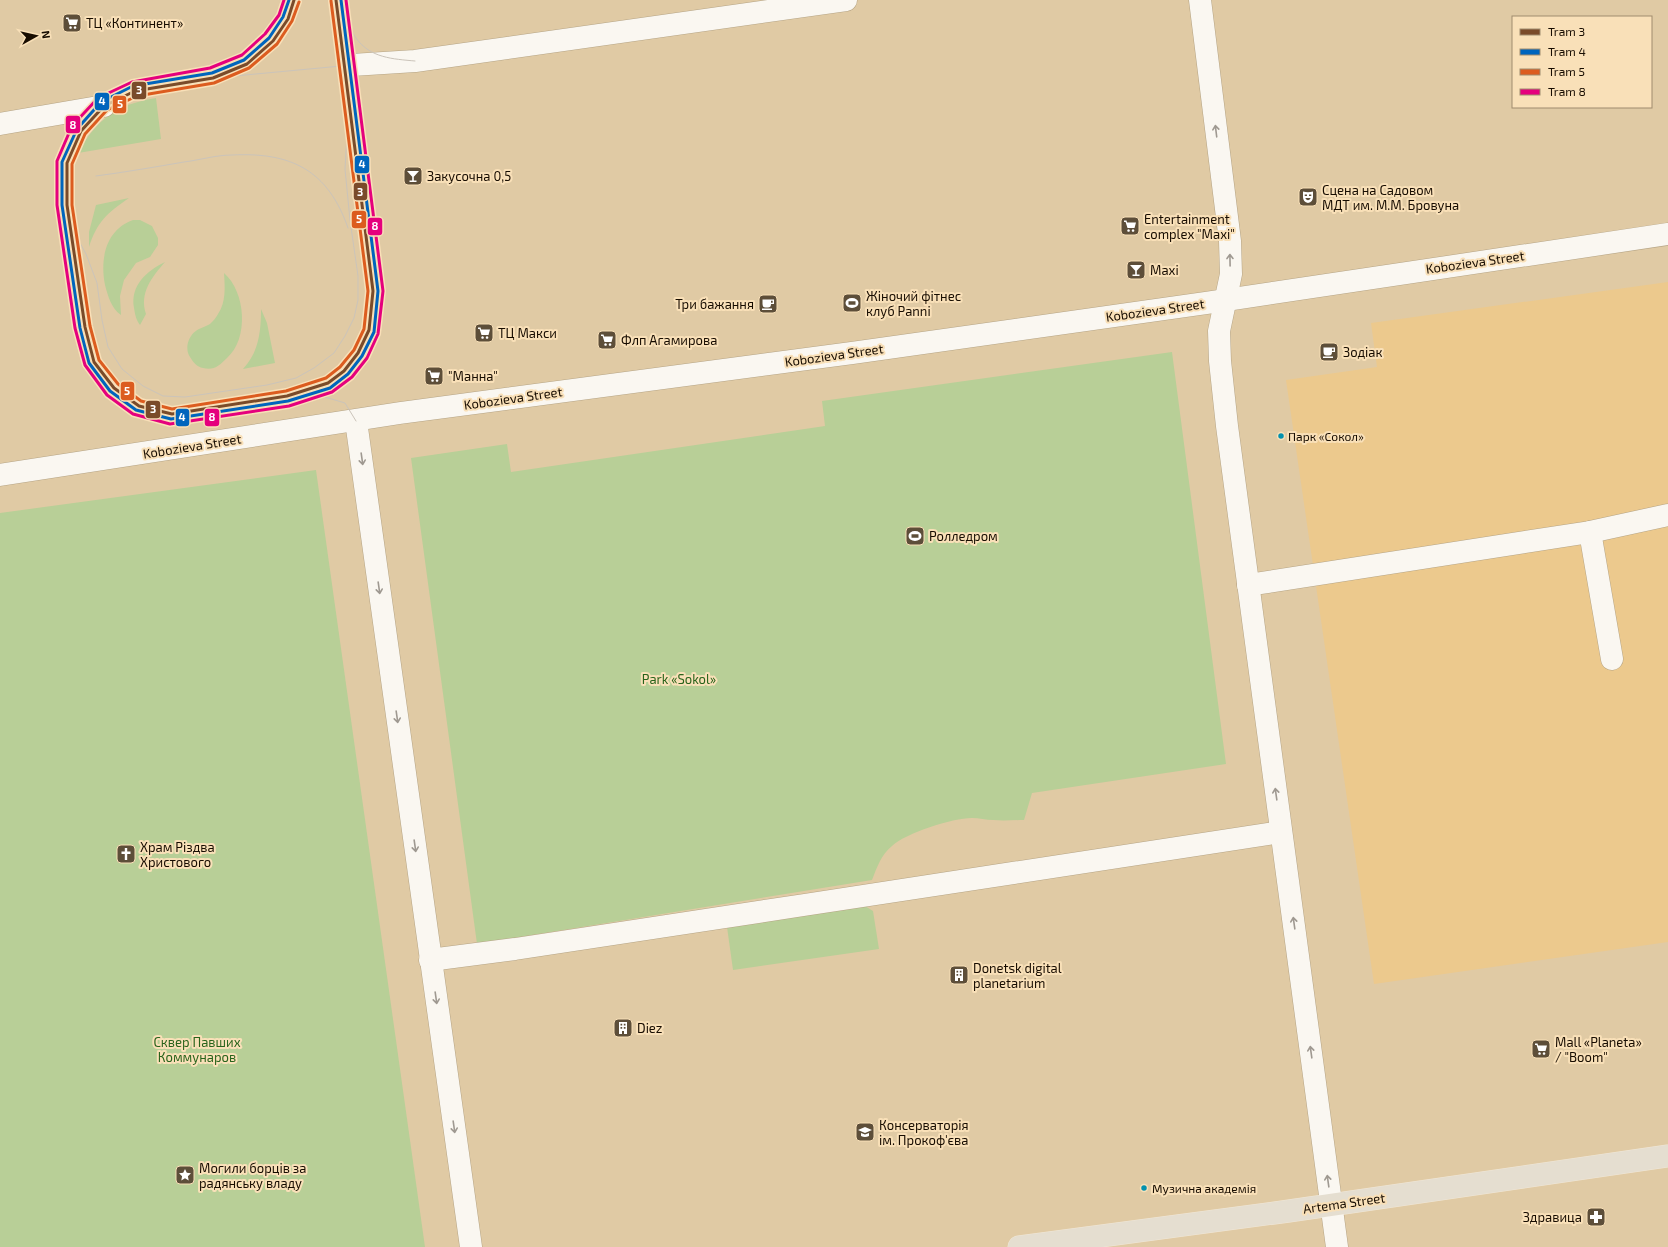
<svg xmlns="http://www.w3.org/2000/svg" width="1668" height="1247" font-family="'Exo 2',sans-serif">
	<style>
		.built { fill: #ecc98d }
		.green { fill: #b8cf97 }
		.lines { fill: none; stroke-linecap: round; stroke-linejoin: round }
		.minor-casing { stroke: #b5a485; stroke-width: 23 }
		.major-casing { stroke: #f1e7d6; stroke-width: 23 }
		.minor { stroke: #faf7f1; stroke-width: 22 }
		.major { stroke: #e5ded0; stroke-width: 22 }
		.tram { stroke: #cbc4ba; stroke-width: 1 }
		.tram-1-casing { stroke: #f9e0b8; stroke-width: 6 }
		.tram-2-casing { stroke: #f9e0b8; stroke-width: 6 }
		.tram-3-casing { stroke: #f9e0b8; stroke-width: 6 }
		.tram-4-casing { stroke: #f9e0b8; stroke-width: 6 }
		.tram-1 { stroke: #7a4b2a; stroke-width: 3 }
		.tram-2 { stroke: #0065bd; stroke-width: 3 }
		.tram-3 { stroke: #dc5c1f; stroke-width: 3 }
		.tram-4 { stroke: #e5007d; stroke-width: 3 }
		.oneway { stroke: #9f9991 }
		.bus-dot { fill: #0391af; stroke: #f9e0b8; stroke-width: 1.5 }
		.labels { text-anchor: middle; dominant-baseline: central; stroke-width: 4; stroke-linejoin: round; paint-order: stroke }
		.bus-label { font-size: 12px; fill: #170c00; stroke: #f9e0b8; text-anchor: start }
		.poi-label { font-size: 13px; fill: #170c00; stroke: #f9e0b8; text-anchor: start }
		.street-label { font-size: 13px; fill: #170c00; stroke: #f9e0b8 }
		.park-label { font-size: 13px; fill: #28631b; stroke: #f9e0b8 }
		.line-badge { stroke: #f9e0b8; stroke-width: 1.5 }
		.badge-label { font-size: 11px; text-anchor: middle; font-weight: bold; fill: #fff }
	</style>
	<rect width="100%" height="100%" fill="#e0caa4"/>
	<path class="built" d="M1668,282V942L1374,984L1286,380L1377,367L1371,323Z"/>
	<g class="green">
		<path d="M156,98L161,139L78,153C96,119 118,104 156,98Z"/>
		<path d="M129,198C107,213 97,222 89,247V232L96,205Z"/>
		<path d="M133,220H140L152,226L158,238V245L150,257L136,263L124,280L120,296L121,315C111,308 108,296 105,285C100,260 105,230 133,220Z"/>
		<path d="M165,262C152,277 139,293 146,314L140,325C136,320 135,314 134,308C130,285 147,271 165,262Z"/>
		<path d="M224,273C246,292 249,339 227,358C220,365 214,371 203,368C197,367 193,362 190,357C184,347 189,334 199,329C203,327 207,326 210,324C213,321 216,318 218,314C226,302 225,288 224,273Z"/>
		<path d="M261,309L267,323L275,363L243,369C259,352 261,331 261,309Z"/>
		<path d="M1172,352L1226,764L1032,793L1024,820C1014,820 1003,821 993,820C986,820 979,818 972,818C952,818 906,833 892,846C881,855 877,867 872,880L477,944L411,458L507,444L511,472L825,426L822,401Z"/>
		<path d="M316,470L425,1247H0V513Z"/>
		<path d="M865,906L873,911L879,949L733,970L727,927Z"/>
	</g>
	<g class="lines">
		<defs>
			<g id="minor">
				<path d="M1200,0L1230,241L1231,274L1219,331L1220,361L1227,426L1337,1247"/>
				<path d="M352,65L415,61L846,0"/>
				<path d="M0,124L104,106"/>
				<path d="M356,421L471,1247"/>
				<path d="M0,475L400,413L852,353L1206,303L1668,234"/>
				<path d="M1248,585L1590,532"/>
				<path d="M1612,659L1590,532L1668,515"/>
				<path d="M430,960L515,949L804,905L1281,832"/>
			</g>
			<path id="major" d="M1019,1247L1289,1211L1668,1156"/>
		</defs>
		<use href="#minor" class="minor-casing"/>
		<use href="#major" class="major-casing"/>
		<use href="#minor" class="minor"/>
		<use href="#major" class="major"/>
		<g class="tram">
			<path d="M340,0C344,11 349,29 356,38C370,58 393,59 415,61"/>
			<path d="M213,78L352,65"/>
			<path d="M96,176C126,172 155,167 184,162C200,160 216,155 232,155C291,152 328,170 348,228"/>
			<path d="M67,205L74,232L86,254L97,283L102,320L108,347L122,369L143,386L163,396L185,397L267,385L296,378L314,368L334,353L345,336L354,318L358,300V276L350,220L345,169L349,101"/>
			<path d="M287,396L318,395L345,403L356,421"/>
		</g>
		<defs>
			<path id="tram-1" d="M294,0L288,19L273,41L247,64L213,78L135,91L104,106L81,131L67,163V205L85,327L94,362L114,388L139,406L172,414L287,396L328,383L344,371L358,353L369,330L373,291L336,0"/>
			<path id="tram-2" d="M289,0L283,17L269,38L244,60L212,73L133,86L101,102L77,129L62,162V205L80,328L89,363L110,391L136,410L171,419L288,401L330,388L348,374L362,356L374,332L378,291L341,0"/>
			<path id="tram-3" d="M299,2L292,21L277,44L249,68L214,83L137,96L107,110L85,134L72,164V205L90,326L99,360L118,384L141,401L172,409L286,391L326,378L340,367L354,350L364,329L368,291L331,1"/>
			<path id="tram-4" d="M284,0L279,15L265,34L242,55L210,68L132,82L98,98L72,126L57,161V205L75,328L85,365L107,395L133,414L170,424L289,406L332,392L352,377L367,358L378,334L383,291L346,0"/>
		</defs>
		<use href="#tram-1" class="tram-1-casing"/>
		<use href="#tram-2" class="tram-2-casing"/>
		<use href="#tram-3" class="tram-3-casing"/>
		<use href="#tram-4" class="tram-4-casing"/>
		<use href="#tram-1" class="tram-1"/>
		<use href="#tram-2" class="tram-2"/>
		<use href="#tram-3" class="tram-3"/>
		<use href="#tram-4" class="tram-4"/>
	</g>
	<defs><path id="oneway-shaft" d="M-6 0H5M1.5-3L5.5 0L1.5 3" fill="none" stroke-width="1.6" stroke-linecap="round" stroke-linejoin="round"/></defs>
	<g class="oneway">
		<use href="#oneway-shaft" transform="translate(1216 131) rotate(-97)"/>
		<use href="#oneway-shaft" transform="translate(1230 260) rotate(-91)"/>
		<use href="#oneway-shaft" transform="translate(362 459) rotate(82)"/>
		<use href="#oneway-shaft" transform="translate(379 588) rotate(82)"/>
		<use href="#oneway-shaft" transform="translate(397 717) rotate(82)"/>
		<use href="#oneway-shaft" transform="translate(1276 794) rotate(-98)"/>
		<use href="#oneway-shaft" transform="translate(415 846) rotate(82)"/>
		<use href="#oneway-shaft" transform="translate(1294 923) rotate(-98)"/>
		<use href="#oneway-shaft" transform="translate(436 998) rotate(82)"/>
		<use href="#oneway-shaft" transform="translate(1311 1052) rotate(-98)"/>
		<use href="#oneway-shaft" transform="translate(454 1127) rotate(82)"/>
		<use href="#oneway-shaft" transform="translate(1328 1181) rotate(-98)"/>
	</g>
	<defs>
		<symbol id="supermarket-square" viewBox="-11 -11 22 22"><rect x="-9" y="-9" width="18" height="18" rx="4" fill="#5d4e39" stroke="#f9e0b8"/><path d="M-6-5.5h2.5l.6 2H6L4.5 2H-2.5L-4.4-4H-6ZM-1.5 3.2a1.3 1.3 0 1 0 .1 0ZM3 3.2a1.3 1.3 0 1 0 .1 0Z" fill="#fff"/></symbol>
		<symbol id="bar-square" viewBox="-11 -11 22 22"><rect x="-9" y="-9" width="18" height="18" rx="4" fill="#5d4e39" stroke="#f9e0b8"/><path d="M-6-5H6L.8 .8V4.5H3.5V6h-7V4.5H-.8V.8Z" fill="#fff"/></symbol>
		<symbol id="theatre-square" viewBox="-11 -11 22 22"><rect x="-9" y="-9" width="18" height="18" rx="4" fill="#5d4e39" stroke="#f9e0b8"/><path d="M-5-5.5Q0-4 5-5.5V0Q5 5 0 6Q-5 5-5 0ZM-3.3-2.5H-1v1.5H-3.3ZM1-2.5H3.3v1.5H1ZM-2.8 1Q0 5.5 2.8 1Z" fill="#fff"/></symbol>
		<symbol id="stadium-square" viewBox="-11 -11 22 22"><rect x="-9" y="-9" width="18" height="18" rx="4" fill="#5d4e39" stroke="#f9e0b8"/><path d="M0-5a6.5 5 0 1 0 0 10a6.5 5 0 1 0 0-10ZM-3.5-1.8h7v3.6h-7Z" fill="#fff"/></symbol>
		<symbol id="cafe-square" viewBox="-11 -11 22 22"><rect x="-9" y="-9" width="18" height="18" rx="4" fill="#5d4e39" stroke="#f9e0b8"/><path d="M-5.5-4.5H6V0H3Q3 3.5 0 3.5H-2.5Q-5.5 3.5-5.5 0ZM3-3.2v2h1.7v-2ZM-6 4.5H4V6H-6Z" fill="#fff"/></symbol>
		<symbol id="church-square" viewBox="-11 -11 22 22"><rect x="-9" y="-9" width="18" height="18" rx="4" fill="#5d4e39" stroke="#f9e0b8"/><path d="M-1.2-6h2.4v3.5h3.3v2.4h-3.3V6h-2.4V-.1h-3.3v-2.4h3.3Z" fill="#fff"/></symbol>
		<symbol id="building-square" viewBox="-11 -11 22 22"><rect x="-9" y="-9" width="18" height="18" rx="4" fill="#5d4e39" stroke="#f9e0b8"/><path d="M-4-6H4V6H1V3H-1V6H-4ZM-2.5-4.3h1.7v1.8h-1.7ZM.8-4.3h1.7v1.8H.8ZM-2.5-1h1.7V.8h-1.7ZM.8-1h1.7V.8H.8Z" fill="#fff"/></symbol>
		<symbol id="university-square" viewBox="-11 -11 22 22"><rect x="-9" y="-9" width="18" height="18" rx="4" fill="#5d4e39" stroke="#f9e0b8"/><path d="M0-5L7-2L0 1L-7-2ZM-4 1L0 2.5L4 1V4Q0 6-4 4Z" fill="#fff"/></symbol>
		<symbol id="sight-square" viewBox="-11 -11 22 22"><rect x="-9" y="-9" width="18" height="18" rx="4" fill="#5d4e39" stroke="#f9e0b8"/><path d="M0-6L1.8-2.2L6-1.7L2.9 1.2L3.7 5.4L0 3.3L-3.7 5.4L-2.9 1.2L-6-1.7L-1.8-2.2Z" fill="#fff"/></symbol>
		<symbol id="pharmacy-square" viewBox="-11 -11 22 22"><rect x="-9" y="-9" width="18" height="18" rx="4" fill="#5d4e39" stroke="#f9e0b8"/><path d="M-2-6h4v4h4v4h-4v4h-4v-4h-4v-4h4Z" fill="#fff"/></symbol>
	</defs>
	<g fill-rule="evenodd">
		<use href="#supermarket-square" x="61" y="12" width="22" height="22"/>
		<use href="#bar-square" x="402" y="165" width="22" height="22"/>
		<use href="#theatre-square" x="1297" y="186" width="22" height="22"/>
		<use href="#supermarket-square" x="1119" y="215" width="22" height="22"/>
		<use href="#bar-square" x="1125" y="259" width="22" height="22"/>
		<use href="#stadium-square" x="841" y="292" width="22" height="22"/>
		<use href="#cafe-square" x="757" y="293" width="22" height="22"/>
		<use href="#supermarket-square" x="473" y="322" width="22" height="22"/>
		<use href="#supermarket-square" x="596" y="329" width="22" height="22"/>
		<use href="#cafe-square" x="1318" y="341" width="22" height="22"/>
		<use href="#supermarket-square" x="423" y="365" width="22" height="22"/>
		<use href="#stadium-square" x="904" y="525" width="22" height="22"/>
		<use href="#church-square" x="115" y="843" width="22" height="22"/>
		<use href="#building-square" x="948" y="964" width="22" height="22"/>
		<use href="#building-square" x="612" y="1017" width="22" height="22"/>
		<use href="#supermarket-square" x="1530" y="1038" width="22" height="22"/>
		<use href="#university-square" x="854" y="1121" width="22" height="22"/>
		<use href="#sight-square" x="174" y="1164" width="22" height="22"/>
		<use href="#pharmacy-square" x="1585" y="1206" width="22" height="22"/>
	</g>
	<g class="bus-dot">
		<circle cx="1281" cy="436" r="3.5"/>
		<circle cx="1144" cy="1188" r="3.5"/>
	</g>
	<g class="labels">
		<g class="bus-label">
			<text x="1288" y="436">Парк «Сокол»</text>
			<text x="1152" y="1188">Музична академія</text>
		</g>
		<g class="poi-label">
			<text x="86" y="23">ТЦ «Континент»</text>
			<text x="427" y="176">Закусочна 0,5</text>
			<text x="1322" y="190">Сцена на Садовом<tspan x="1322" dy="15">МДТ им. М.М. Бровуна</tspan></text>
			<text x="1144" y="219">Entertainment<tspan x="1144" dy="15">complex "Maxi"</tspan></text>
			<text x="1150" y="270">Maxi</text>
			<text x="866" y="296">Жіночий фітнес<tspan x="866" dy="15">клуб Panni</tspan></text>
			<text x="754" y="304" text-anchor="end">Три бажання</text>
			<text x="498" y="333">ТЦ Макси</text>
			<text x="621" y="340">Флп Агамирова</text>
			<text x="1343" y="352">Зодіак</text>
			<text x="448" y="376">"Манна"</text>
			<text x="929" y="536">Ролледром</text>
			<text x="140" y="847">Храм Різдва<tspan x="140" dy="15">Христового</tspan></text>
			<text x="973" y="968">Donetsk digital<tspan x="973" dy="15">planetarium</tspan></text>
			<text x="637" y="1028">Diez</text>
			<text x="1555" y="1042">Mall «Planeta»<tspan x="1555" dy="15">/ "Boom"</tspan></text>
			<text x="879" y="1125">Консерваторія<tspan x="879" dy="15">ім. Прокоф'єва</tspan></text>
			<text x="199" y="1168">Могили борців за<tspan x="199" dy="15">радянську владу</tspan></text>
			<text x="1582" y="1217" text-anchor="end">Здравица</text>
		</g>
		<g class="street-label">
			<text transform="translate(1475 262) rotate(-8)">Kobozieva Street</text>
			<text transform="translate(1155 310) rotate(-8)">Kobozieva Street</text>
			<text transform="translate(834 355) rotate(-8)">Kobozieva Street</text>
			<text transform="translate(513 398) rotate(-8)">Kobozieva Street</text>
			<text transform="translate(192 446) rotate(-9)">Kobozieva Street</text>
			<text transform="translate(1344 1203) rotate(-8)">Artema Street</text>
		</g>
		<g class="park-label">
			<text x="679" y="679">Park «Sokol»</text>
			<text x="197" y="1042">Сквер Павших<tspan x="197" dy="15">Коммунаров</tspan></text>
		</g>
	</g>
	<g class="line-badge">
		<rect x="131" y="81" width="16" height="19" rx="4" fill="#7a4b2a"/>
		<rect x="94" y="92" width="16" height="19" rx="4" fill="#0065bd"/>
		<rect x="112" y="95" width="15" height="19" rx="4" fill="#dc5c1f"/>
		<rect x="65" y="115" width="16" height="19" rx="4" fill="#e5007d"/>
		<rect x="354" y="155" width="16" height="19" rx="4" fill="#0065bd"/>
		<rect x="353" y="182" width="15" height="19" rx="4" fill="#7a4b2a"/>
		<rect x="351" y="210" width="16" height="19" rx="4" fill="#dc5c1f"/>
		<rect x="367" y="217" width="16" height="19" rx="4" fill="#e5007d"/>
		<rect x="120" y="381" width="15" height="20" rx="4" fill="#dc5c1f"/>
		<rect x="145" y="400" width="16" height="19" rx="4" fill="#7a4b2a"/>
		<rect x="175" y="408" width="15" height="19" rx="4" fill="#0065bd"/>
		<rect x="204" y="408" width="16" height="19" rx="4" fill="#e5007d"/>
	</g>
	<g class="badge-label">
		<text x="139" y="94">3</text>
		<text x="102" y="105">4</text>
		<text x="120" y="108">5</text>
		<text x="73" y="129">8</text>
		<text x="362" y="168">4</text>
		<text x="360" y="196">3</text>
		<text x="359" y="223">5</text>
		<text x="375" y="230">8</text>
		<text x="127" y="395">5</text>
		<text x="153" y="413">3</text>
		<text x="182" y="421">4</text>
		<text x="212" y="421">8</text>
	</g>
	<rect x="1512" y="16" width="140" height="92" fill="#f9e0b8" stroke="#9f8b6e"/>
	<rect x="1520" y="29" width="20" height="6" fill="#7a4b2a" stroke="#9f8b6e"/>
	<text x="1548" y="36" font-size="12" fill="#170c00">Tram 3</text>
	<rect x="1520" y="49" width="20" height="6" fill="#0065bd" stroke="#9f8b6e"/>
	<text x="1548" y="56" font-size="12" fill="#170c00">Tram 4</text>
	<rect x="1520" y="69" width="20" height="6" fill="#dc5c1f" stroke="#9f8b6e"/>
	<text x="1548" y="76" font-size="12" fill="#170c00">Tram 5</text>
	<rect x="1520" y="89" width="20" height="6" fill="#e5007d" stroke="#9f8b6e"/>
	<text x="1548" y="96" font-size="12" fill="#170c00">Tram 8</text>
	<g transform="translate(36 36) rotate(82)" stroke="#f9e0b8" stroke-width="3" paint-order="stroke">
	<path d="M0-3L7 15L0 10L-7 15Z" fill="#170c00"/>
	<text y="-6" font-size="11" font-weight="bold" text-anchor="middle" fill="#170c00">N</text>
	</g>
</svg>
